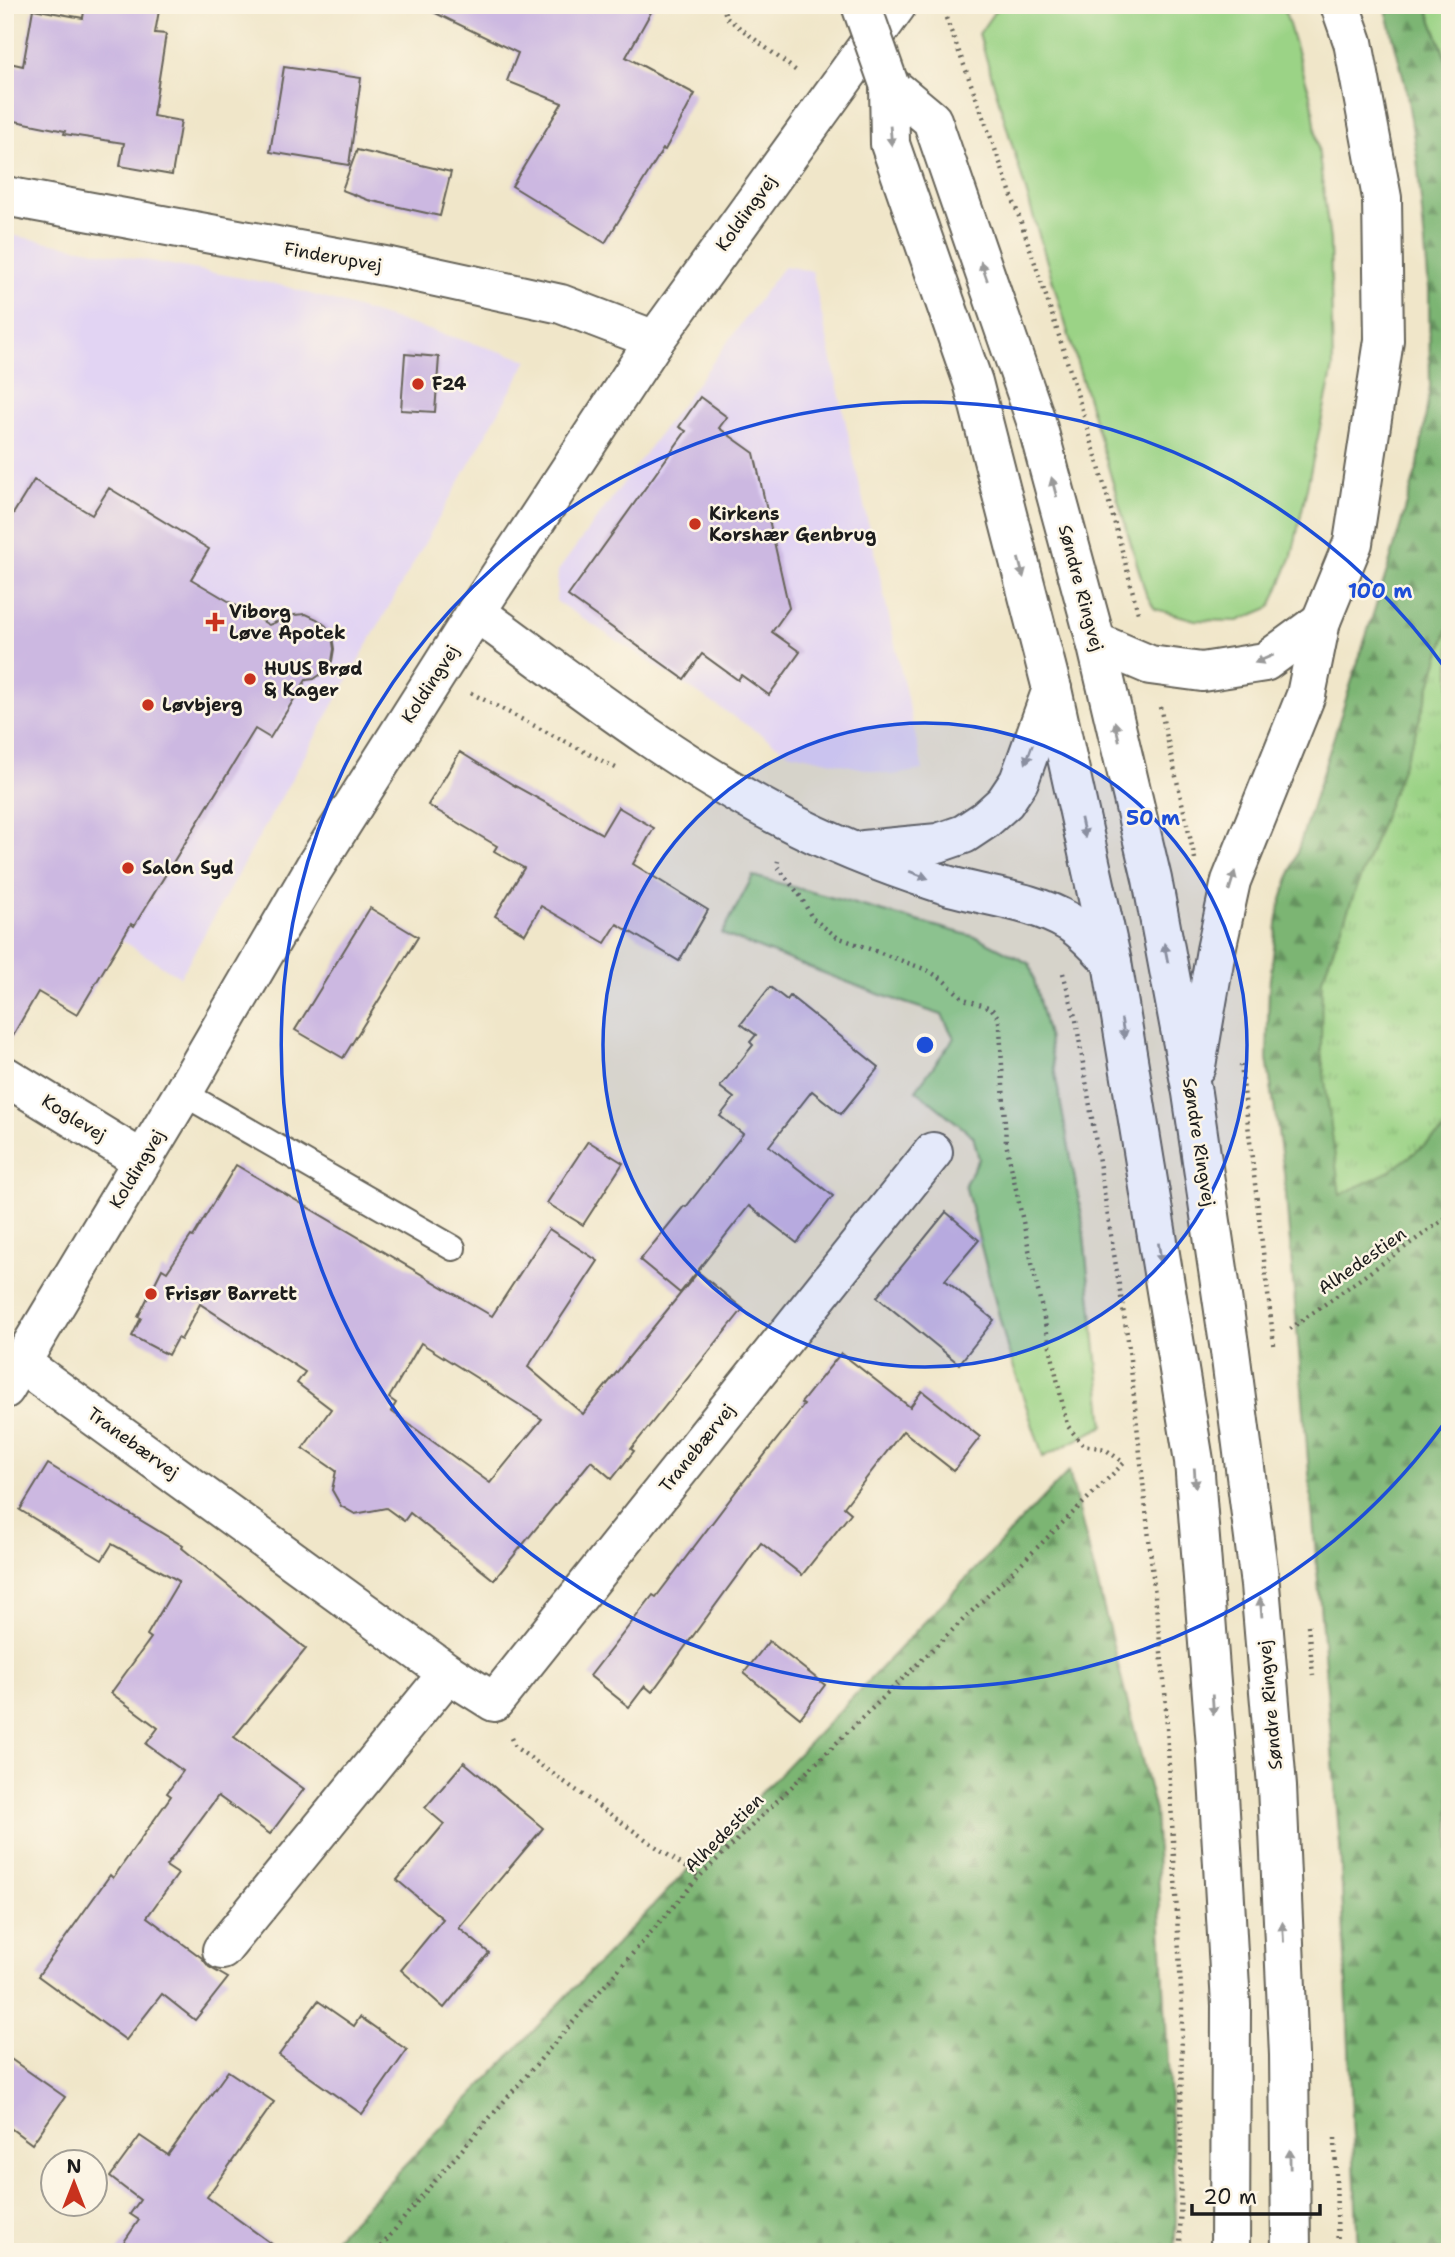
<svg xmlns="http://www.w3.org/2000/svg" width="1455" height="2257" font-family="'Shantell Sans',sans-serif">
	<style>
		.built { fill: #e2d4f3 }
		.grass { fill: #9bd386; stroke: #5c7851; stroke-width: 2 }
		.forest { fill: url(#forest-firs); stroke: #4c6848; stroke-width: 2 }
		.park { fill: url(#park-tufts); stroke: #5c7851; stroke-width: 2 }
		.building { fill: #ccb8e1; fill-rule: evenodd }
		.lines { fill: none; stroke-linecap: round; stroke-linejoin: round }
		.lane-casing { stroke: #666359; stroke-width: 28 }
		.street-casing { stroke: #666359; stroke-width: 42 }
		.secondary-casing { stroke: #666359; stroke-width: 42 }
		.primary-casing { stroke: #666359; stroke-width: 42 }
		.path { stroke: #666359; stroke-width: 4.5; stroke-dasharray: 2 5; stroke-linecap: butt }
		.lane { stroke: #fff; stroke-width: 24 }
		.street { stroke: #fff; stroke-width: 38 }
		.secondary { stroke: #fff; stroke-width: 38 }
		.primary { stroke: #fff; stroke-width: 38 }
		.primary-bridge-casing { stroke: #666359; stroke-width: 42; stroke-linecap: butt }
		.primary-bridge { stroke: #fff; stroke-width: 38 }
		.oneway { fill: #999 }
		.ring { fill: none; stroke: #1d4ed8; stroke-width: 3.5 }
		.poi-dot { fill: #c8321e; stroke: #fcf5e5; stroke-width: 2.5 }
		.labels { text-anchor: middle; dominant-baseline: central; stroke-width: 5; stroke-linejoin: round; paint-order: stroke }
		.street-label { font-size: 18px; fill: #1c1c1c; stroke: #fcf5e5 }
		.poi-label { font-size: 18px; font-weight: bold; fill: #1c1c1c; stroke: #fcf5e5; text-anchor: start }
		.centre { fill: #1d4ed8; stroke: #fcf5e5; stroke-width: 3.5 }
		.ring-label { font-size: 21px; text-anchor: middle; font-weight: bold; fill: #1d4ed8; stroke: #fcf5e5; stroke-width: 5; stroke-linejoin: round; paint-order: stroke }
	</style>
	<defs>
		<pattern id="forest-firs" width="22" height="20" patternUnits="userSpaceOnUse" patternTransform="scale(1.75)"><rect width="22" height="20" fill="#7cb573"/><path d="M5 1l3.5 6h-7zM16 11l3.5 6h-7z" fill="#65925e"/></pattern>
		<pattern id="park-tufts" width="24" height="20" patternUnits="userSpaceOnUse" patternTransform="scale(1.75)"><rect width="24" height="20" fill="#9bd386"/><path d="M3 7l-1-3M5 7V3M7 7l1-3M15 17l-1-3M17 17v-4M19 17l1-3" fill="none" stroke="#85b573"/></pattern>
	</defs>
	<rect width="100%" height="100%" fill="#fcf5e5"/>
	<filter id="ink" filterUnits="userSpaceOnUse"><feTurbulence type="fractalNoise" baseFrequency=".0143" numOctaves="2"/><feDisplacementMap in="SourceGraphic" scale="14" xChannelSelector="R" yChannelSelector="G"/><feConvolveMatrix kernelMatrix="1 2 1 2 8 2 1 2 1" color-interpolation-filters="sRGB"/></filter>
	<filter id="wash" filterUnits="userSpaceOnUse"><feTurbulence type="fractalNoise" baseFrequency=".00686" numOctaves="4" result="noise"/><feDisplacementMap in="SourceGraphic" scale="28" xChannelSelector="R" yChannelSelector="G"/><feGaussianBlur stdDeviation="1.57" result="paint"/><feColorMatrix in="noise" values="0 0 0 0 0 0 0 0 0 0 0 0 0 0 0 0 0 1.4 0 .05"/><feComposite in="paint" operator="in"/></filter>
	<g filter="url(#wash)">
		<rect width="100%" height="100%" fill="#f0e6c9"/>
		<g class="built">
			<path d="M5,234L284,286L528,360L180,977L5,867Z"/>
			<path d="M784,266L812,271L923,770L892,775L788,752L556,601L558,571Z"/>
		</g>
		<g class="grass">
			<path d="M999,5H1283L1312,101L1330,241L1333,368L1292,556L1271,607L1238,621L1195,620L1155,609L1146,594L979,34Z"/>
			<path d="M1426,5H1450V70Z"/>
			<path d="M753,876L979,938L1030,964L1048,1036L1082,1217L1104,1426L1043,1457L1007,1347L965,1184L979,1159L973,1136L916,1090L954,1038L942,1015L881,995L722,934Z"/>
		</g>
		<g class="forest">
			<path d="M1385,5H1426L1450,70V622L1415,734L1390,1171L1450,1126V2252H1358L1340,1845L1284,1172L1267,1059L1269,986L1279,909L1390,561L1418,465L1430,388L1429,289L1417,158L1406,88Z"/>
			<path d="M1069,1471L1155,1811L1176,2219L1174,2252H322Z"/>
		</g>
		<path class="park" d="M1450,622V1126L1390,1171L1340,1195L1321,1050L1322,979L1415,734Z"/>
		<g id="blocks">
			<g class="building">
				<path d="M85,5H160L155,33L166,34L153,116L181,121L172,175L120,166L124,143L64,134L65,131L5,119V62L23,66L33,9L83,18Z"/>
				<path d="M419,5H655L626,57L695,94L665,150L663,149L605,243L512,186L562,103L507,81L518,53Z"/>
				<path d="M284,67L361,78L349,165L270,152Z"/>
				<path d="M357,150L451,172L440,216L368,200L342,190Z"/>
				<path d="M405,354L439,357L435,412L401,410Z"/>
				<path d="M700,397L727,417L719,428L754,453L789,608L772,632L800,652L769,695L741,675L738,680L702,654L684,679L568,596L686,431L679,427Z"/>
				<path d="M34,480L92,515L109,488L209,549L191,579L269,625L294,615L306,614L317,619L326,626L332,636L334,649L332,661L324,672L314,679L306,680L270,738L255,729L134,926L131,924L77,1015L38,992L5,1049V527Z"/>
				<path d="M460,752L515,786L602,834L618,807L654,828L633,864L708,910L679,961L617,924L605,943L541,906L525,934L495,916L524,868L494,851L497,846L428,805Z"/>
				<path d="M370,908L418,937L343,1058L295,1030Z"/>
				<path d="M770,987L787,1000L790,996L879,1067L841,1114L812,1091L769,1146L833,1196L797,1243L749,1206L680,1293L640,1260L684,1206L686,1207L743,1134L720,1116L734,1098L720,1087L753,1045L750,1042L756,1035L741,1024Z"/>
				<path d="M588,1141L623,1163L583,1225L547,1203Z"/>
				<path d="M236,1165L492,1316L549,1229L598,1261L528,1367L583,1414L698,1272L743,1309L631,1449L634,1451L612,1479L591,1461L494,1580L410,1513L404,1521L386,1508L355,1514L341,1506L332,1490L336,1471L303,1448L331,1409L297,1383L305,1372L200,1304L181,1340L177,1338L168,1355L132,1336L141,1318L138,1317L162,1269L167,1272L191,1236L193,1237ZM421,1343L542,1419L490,1483L391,1411L396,1403L389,1398Z"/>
				<path d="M946,1212L979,1240L945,1280L994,1320L959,1364L877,1297Z"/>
				<path d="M841,1353L910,1407L922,1391L980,1437L954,1471L903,1431L844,1507L851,1513L802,1575L761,1543L652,1692L645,1686L629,1707L590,1676L653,1595L656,1597L737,1490L804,1405L801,1403Z"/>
				<path d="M48,1464L183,1546L182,1548L306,1649L234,1737L304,1789L270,1834L218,1796L166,1866L178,1874L147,1917L202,1958L209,1967L228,1978L195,2020L162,1994L126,2040L38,1976L110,1875L113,1878L171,1796L167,1793L183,1771L146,1744L158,1728L111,1693L151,1638L147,1635L179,1581L112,1544L102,1560L20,1510Z"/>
				<path d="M769,1641L825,1685L800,1718L744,1673Z"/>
				<path d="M464,1762L543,1828L459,1928L489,1953L444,2008L401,1970L443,1919L397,1880L444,1824L425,1808Z"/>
				<path d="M318,2001L354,2026L360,2017L407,2050L362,2114L279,2055Z"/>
				<path d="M5,2055L65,2097L32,2144L5,2124Z"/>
				<path d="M228,2071L274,2102L207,2197L283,2252H117L139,2220L130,2214L140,2200L110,2177L140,2136L168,2155Z"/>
			</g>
		</g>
	</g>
	<g filter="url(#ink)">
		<use href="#blocks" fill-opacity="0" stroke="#666359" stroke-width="2"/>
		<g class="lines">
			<defs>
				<path id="lane" d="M183,1093L453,1248"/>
				<g id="street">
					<path d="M5,1076L142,1160"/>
					<path d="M21,1363L448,1673L494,1702L933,1152"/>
					<path d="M222,1950L448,1673"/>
				</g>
				<g id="secondary">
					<path d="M5,196L390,267L561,304L655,340"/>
					<path d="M5,1389L183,1093L314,868L476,612L655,340L897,5"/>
				</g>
				<g id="primary">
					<path d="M889,84L932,120L1036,421L1096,642L1152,879L1192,1093L1230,1351L1260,1585L1277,1786L1289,2055L1291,2252"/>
					<path d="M889,84L890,144L973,382L1052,689L1112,962L1194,1461L1217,1760L1231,2005L1230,2252"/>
					<path d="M476,612C575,684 671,760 780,817C829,843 884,865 937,882C981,897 1028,898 1069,922C1085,932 1098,947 1112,962"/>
					<path d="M1096,642L1150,665L1202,672L1265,662L1321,621"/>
					<path d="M864,850L938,843L964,834L985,820L1005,802L1019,781L1052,689"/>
					<path d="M1196,1066L1216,950L1231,881L1306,695L1321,621L1353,543L1384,340L1382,198L1353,42L1340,5"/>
				</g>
			</defs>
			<use href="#lane" class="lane-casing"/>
			<use href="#street" class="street-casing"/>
			<use href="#secondary" class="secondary-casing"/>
			<use href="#primary" class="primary-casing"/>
			<g class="path">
				<path d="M722,5L727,18L799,73"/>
				<path d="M941,5C1018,204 1087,406 1138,613"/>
				<path d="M471,693L616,768"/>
				<path d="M1160,707L1195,859"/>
				<path d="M1063,973L1076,1020L1128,1340L1165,1690L1182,2008L1180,2252"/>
				<path d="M1241,1065L1274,1345"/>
				<path d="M1290,1329L1450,1215"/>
				<path d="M1308,1625L1313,1675"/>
				<path d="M511,1738L515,1747L699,1877"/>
				<path d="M1335,2138L1338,2252"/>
				<path d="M377,2252L420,2198L699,1877L1124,1463L1105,1449L1083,1445L1067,1425L1006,1143L1000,1027L998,1017L991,1008L964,999L942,979L927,970L837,937L812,918L801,897L777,866L778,861"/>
			</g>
			<use href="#lane" class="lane"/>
			<use href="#street" class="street"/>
			<use href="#secondary" class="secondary"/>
			<use href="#primary" class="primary"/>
			<defs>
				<path id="primary-bridge" d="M861,5L889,84"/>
			</defs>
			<use href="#primary-bridge" class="primary-bridge-casing"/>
			<use href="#primary-bridge" class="primary-bridge"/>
		</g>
		<defs><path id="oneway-solid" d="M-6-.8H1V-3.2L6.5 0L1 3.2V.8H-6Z" transform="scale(1.75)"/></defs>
		<g class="oneway">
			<use href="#oneway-solid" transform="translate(891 136) rotate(85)"/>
			<use href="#oneway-solid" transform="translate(984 271) rotate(-109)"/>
			<use href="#oneway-solid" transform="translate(1054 487) rotate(-105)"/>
			<use href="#oneway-solid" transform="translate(1021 568) rotate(75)"/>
			<use href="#oneway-solid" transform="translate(1264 659) rotate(157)"/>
			<use href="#oneway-solid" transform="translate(1117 731) rotate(-103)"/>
			<use href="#oneway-solid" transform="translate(1029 754) rotate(110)"/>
			<use href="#oneway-solid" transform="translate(1083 828) rotate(78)"/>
			<use href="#oneway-solid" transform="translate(919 875) rotate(21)"/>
			<use href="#oneway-solid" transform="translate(1232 881) rotate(-73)"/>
			<use href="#oneway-solid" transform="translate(1166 953) rotate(-101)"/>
			<use href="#oneway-solid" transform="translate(1123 1029) rotate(81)"/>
			<use href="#oneway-solid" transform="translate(1160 1253) rotate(81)"/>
			<use href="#oneway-solid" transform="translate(1195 1478) rotate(86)"/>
			<use href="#oneway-solid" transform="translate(1261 1607) rotate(-95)"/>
			<use href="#oneway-solid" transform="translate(1213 1705) rotate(86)"/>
			<use href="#oneway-solid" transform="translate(1283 1932) rotate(-93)"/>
			<use href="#oneway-solid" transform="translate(1290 2159) rotate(-91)"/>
		</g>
	</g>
	<circle cx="925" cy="1045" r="322" fill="#1d4ed8" fill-opacity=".12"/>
	<g class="ring">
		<circle cx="925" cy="1045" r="322"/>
		<path d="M1448 1418A643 643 0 1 1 1448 672"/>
	</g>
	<g class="poi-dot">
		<circle cx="418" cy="384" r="7"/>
		<circle cx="695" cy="524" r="7"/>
		<path d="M211.5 611.5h7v7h7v7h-7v7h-7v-7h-7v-7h7z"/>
		<circle cx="250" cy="679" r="7"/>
		<circle cx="148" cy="705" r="7"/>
		<circle cx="128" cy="868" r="7"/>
		<circle cx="151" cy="1294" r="7"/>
	</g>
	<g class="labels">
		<g class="street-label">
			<text transform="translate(746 213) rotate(-54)">Koldingvej</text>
			<text transform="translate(333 257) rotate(10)">Finderupvej</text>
			<text transform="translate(1081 588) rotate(75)">Søndre Ringvej</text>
			<text transform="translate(430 684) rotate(-57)">Koldingvej</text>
			<text transform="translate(74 1118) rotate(32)">Koglevej</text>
			<text transform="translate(1199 1142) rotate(81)">Søndre Ringvej</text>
			<text transform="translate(137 1169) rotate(-59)">Koldingvej</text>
			<text transform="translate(1362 1261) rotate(-35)">Alhedestien</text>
			<text transform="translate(133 1443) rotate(36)">Tranebærvej</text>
			<text transform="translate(697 1448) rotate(-51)">Tranebærvej</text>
			<text transform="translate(1270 1705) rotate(-95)">Søndre Ringvej</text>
			<text transform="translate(724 1833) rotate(-45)">Alhedestien</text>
		</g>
		<g class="poi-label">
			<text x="432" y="384">F24</text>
			<text x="709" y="514">Kirkens<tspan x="709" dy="21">Korshær Genbrug</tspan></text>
			<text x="229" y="612">Viborg<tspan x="229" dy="21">Løve Apotek</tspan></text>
			<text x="264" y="669">HUUS Brød<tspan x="264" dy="21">&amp; Kager</tspan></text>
			<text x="162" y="705">Løvbjerg</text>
			<text x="142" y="868">Salon Syd</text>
			<text x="165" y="1294">Frisør Barrett</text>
		</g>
	</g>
	<circle cx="925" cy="1045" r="10" class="centre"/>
	<g class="ring-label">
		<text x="1380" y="598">100 m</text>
		<text x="1153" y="825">50 m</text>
	</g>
	<rect width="1455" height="2257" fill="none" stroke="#fcf5e5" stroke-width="28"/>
	<g transform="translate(74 2183)"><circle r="33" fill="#fcf5e5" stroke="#a29e95" stroke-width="2"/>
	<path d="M0-5L12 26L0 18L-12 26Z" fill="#c8321e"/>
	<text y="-10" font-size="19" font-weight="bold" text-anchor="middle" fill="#1c1c1c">N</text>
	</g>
	<path d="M1192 2204v10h128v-10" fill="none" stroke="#1c1c1c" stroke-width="3.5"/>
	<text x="1203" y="2204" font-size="21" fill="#1c1c1c" stroke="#fcf5e5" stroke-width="5" paint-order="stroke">20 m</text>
</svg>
